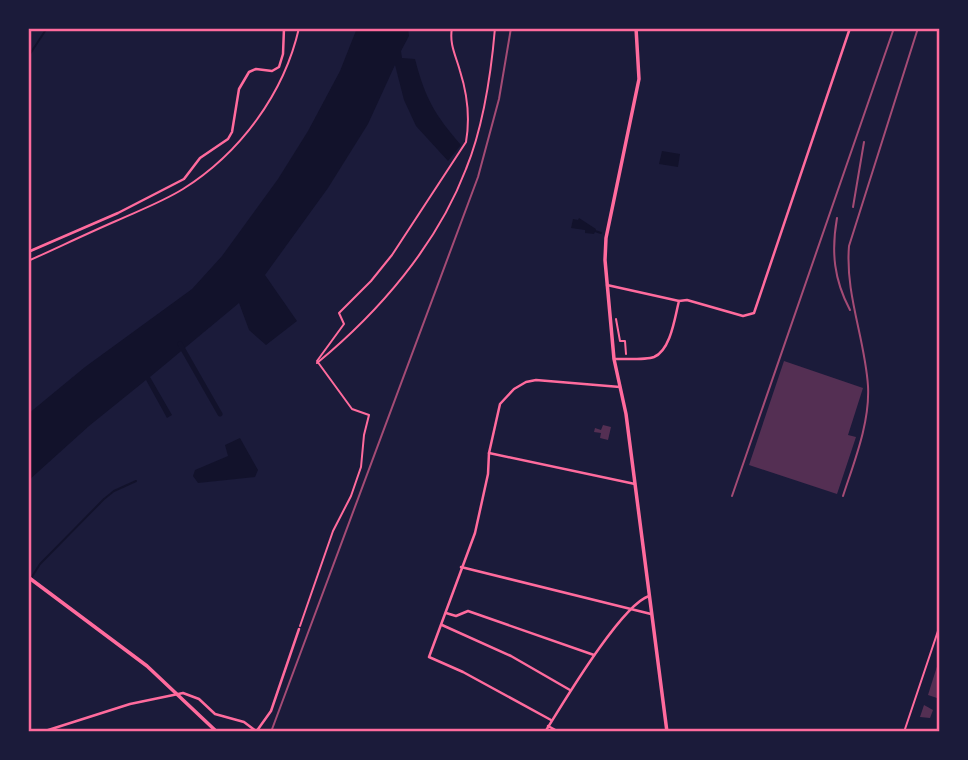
<svg xmlns="http://www.w3.org/2000/svg" width="968" height="760" font-family="'Space Grotesk',sans-serif">
	<style>
		.water { fill: #12122b }
		.lines { fill: none; stroke-linecap: round; stroke-linejoin: round }
		.stream { stroke: #12122b; stroke-width: 2 }
		.canal { stroke: #12122b; stroke-width: 5 }
		.building { fill: #542f53 }
		.path { stroke: #ff6b9d; stroke-width: 2 }
		.service { stroke: #ff6b9d; stroke-width: 2 }
		.minor { stroke: #ff6b9d; stroke-width: 2.5 }
		.tertiary { stroke: #ff6b9d; stroke-width: 3.5 }
		.secondary { stroke: #ff6b9d; stroke-width: 3.5 }
		.rail { stroke: #a44b75; stroke-width: 2 }
		.neatline { fill: none; stroke: #ff6b9d; stroke-width: 2.5 }
	</style>
	<rect width="100%" height="100%" fill="#1b1b3a"/>
	<g class="water">
		<path d="M357,28H408L409,36L401,51L402,58L415,59C425,98 435,115 461,145L448,161L416,126L404,100L395,65L368,124L328,188L265,275L297,321L266,345L249,330L239,303L150,377L172,415L167,418L146,380L89,426L28,481V414L85,367L192,289L222,256L278,179L308,131L340,71Z"/>
		<path d="M662,151L680,154L678,167L659,164Z"/>
		<path d="M579,218L596,229L594,234L585,233V230L571,228L573,219L578,220Z"/>
		<path d="M240,438L258,470L255,477L198,483L193,476L195,470L228,456L225,445Z"/>
	</g>
	<g class="lines">
		<g class="stream">
			<path d="M28,57L47,28"/>
			<path d="M595,231L601,233"/>
			<path d="M28,583L40,564L104,499L114,491L136,481"/>
		</g>
		<path class="canal" d="M180,344L220,414"/>
	</g>
	<g class="building">
		<path d="M784,361L863,388L848,435L856,437L837,494L749,465Z"/>
		<path d="M603,425L611,427L608,440L600,438L601,433L594,432L595,428L601,430Z"/>
		<path d="M939,660L940,689L937,698L928,695Z"/>
		<path d="M924,705L933,710L930,718L920,717Z"/>
	</g>
	<g class="lines">
		<g class="path">
			<path d="M28,261C57,248 86,234 116,221C138,211 162,202 183,189C240,153 284,94 299,28"/>
			<path d="M616,319L620,341H625L626,354"/>
			<path d="M317,363C379,312 437,245 466,169C484,125 491,75 495,28"/>
			<path d="M300,626L333,531L351,496L361,467L364,435L369,415L352,409L317,361L344,324L339,313L371,281L392,255L466,142C470,119 467,93 460,71C456,56 449,44 452,28"/>
		</g>
		<path class="service" d="M904,732L940,625"/>
		<g class="minor">
			<path d="M28,252L118,213L184,179L200,158L228,139L232,132L239,89L249,72L256,69L272,71L279,67L283,54L284,28"/>
			<path d="M607,285L679,301"/>
			<path d="M614,359C624,359 646,360 654,357C671,350 675,316 679,301L687,300L743,316L754,313L850,28"/>
			<path d="M489,453L635,484"/>
			<path d="M461,567L651,614"/>
			<path d="M446,613L456,616L468,611L594,655"/>
			<path d="M442,625L511,656L570,690"/>
			<path d="M551,720L463,672L429,657L475,533L488,474L489,453L500,404L514,389L526,382L536,380L620,387"/>
			<path d="M548,726L559,732"/>
			<path d="M42,732L130,704L183,693L199,699L215,714L244,722L256,731"/>
			<path d="M256,732L271,711L299,629"/>
			<path d="M545,732C562,705 621,605 649,596"/>
		</g>
		<path class="tertiary" d="M636,28L639,79L606,238L605,260L614,359L626,414L667,732"/>
		<path class="secondary" d="M28,577L147,666L217,732"/>
		<g class="rail">
			<path d="M853,207L864,142"/>
			<path d="M837,218C831,252 834,280 850,310"/>
			<path d="M732,496L894,28"/>
			<path d="M843,496C854,462 870,423 868,386C865,339 845,294 849,246L918,28"/>
			<path d="M271,732L478,177L499,99L511,28"/>
		</g>
	</g>
	<rect width="968" height="760" fill="none" stroke="#1b1b3a" stroke-width="60"/>
	<rect x="30" y="30" width="908" height="700" class="neatline"/>
</svg>
